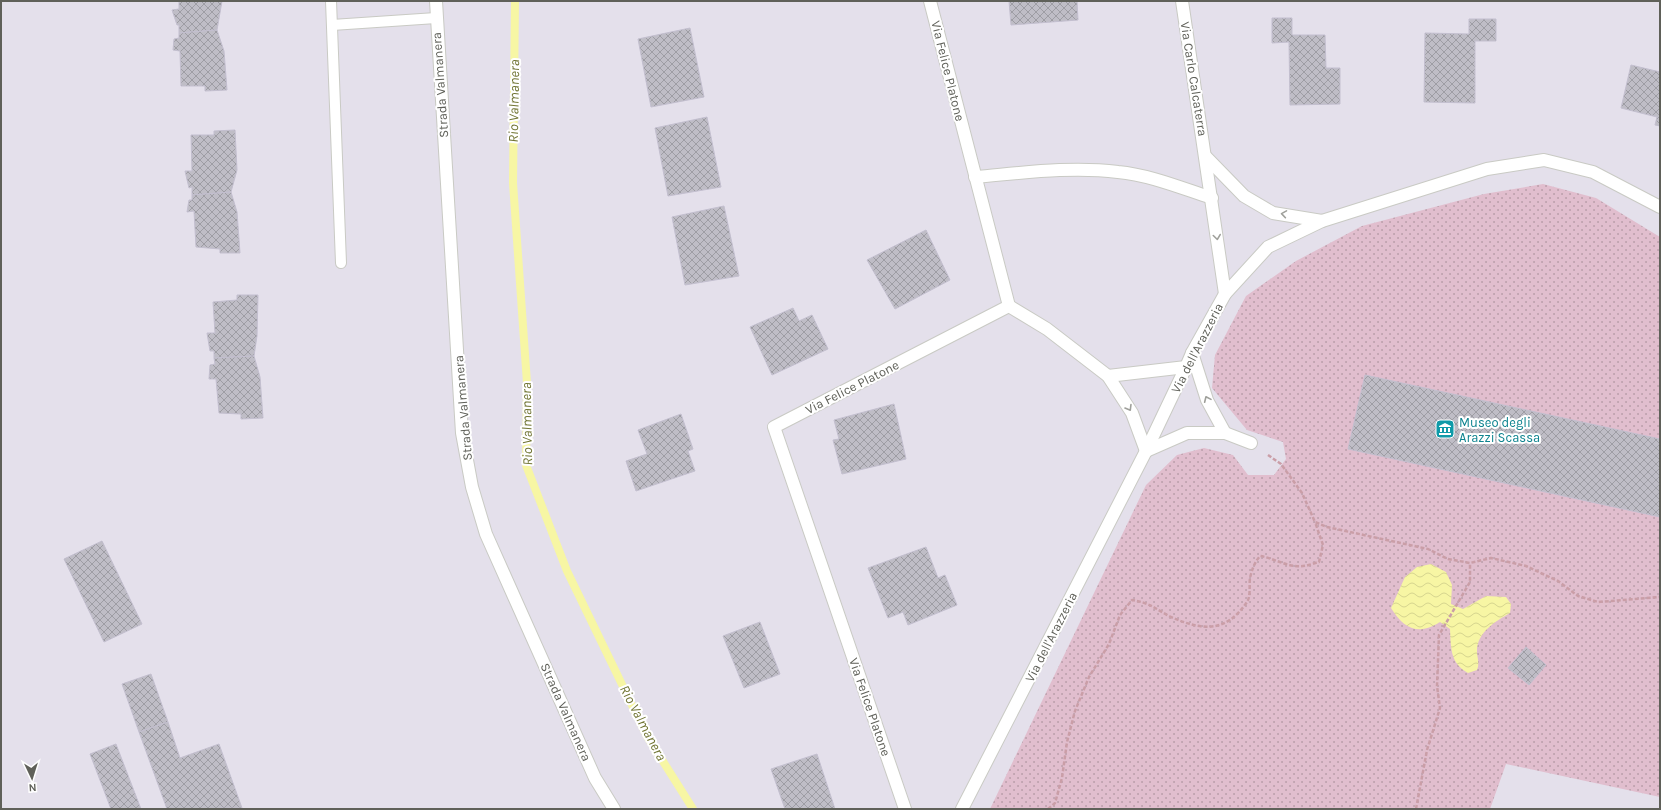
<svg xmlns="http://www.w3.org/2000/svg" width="1661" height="810" font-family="Karla,sans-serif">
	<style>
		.green { fill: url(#green-dots) }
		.water { fill: url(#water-waves) }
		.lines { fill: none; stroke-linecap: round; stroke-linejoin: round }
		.stream { stroke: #f7f6a4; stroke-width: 8 }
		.building { fill: url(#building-cross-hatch); stroke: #c3bfcf }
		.service-casing { stroke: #c9cac4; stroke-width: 12 }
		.minor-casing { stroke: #c9cac4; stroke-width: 14 }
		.path { stroke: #ca9ea7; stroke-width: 2.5; stroke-dasharray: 4 2; stroke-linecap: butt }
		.service { stroke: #fff; stroke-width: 10 }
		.minor { stroke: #fff; stroke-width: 12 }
		.oneway { stroke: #9fa09b }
		.labels { text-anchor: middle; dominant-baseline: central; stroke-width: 4; stroke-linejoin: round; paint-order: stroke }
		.street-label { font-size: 13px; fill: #5f6059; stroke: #fff }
		.culture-label { font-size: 13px; fill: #0d838f; stroke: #fff; text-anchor: start }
		.water-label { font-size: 14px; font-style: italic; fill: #717533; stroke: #fff }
	</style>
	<defs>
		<pattern id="green-dots" width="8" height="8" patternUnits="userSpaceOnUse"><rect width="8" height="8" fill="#e1bece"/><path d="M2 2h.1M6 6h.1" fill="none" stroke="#ba9eaa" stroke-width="1.8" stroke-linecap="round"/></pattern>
		<pattern id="water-waves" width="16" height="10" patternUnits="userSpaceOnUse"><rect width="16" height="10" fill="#f7f6a4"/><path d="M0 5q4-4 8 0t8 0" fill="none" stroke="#d6d58f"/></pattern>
		<pattern id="building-cross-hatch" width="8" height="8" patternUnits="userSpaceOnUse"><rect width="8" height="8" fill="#bfbdc6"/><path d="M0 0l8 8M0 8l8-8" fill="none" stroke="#9e9da4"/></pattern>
	</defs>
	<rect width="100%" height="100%" fill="#e4e0eb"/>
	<path class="green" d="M1543,184L1596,198L1660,237V797L1506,764L1490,809H990L1146,485L1177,455L1204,448L1233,455L1248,475H1274L1286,459L1283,442L1247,430L1212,388L1215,355L1246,296L1296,261L1362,226L1484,194Z"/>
	<path class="water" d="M1431,564L1446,572L1452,585L1451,604L1463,609L1486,596L1506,597L1511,604L1510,613C1496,621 1477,632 1477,651C1477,658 1480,663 1477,670L1468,673C1450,663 1451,648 1450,629L1440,622C1418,636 1404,629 1391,608L1405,577L1417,567Z"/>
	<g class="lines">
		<path class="stream" d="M515,1L513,183L527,383L526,465L567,571L647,736L693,809"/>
	</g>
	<g class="building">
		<path d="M179,1H222L217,30L179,33V25H177L172,10L179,9Z"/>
		<path d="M1009,1H1077L1078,20L1011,25Z"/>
		<path d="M1272,18H1292V35H1325L1326,68H1340V104L1290,105L1289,42L1272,43Z"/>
		<path d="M1469,19H1496V41H1475V103L1424,102L1425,33L1469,34Z"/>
		<path d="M690,28L704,97L651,107L638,39Z"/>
		<path d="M217,30L224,51L227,90L205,91V86H181L180,51L173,50L174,39L179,38V33Z"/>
		<path d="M1631,65L1660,72V126L1655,125L1657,117L1621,108Z"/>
		<path d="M707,117L721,187L668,196L655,128Z"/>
		<path d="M235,130L237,170L231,192L192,195V187L189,188L185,171H192L191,135H214V131Z"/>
		<path d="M231,192L237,212L240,253H220V249L196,247L194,211L187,212L189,200H192V195Z"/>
		<path d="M724,206L739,276L685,285L672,217Z"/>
		<path d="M926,230L950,280L895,309L867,260Z"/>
		<path d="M237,295H258L257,336L254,356L214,358V351H210L207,333H215L213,302L237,300Z"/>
		<path d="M793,308L799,321L812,315L828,349L772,375L750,327Z"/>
		<path d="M254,356L260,377L263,418L241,419V414L219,413L216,379H209L210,365L215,364L214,358Z"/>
		<path d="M1365,375L1660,439V517L1348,449Z"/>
		<path d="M894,404L906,459L842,474L833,440L839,439L834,420Z"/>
		<path d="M681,414L693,449L688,451L695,471L636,491L626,461L647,454L638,430Z"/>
		<path d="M102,541L142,624L104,642L64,559Z"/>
		<path d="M926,547L938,578L945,575L957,605L908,625L903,612L888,618L868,568Z"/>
		<path d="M760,622L780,674L744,688L723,636Z"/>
		<path d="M1526,647L1546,665L1529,685L1508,668Z"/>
		<path d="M151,674L168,722L139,732L122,684Z"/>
		<path d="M168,722L180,758L219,744L242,808L167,809L139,732Z"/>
		<path d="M116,744L141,809H111L90,754Z"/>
		<path d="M817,754L835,809H785L771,769Z"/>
	</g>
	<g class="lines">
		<defs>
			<g id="service">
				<path d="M331,1L341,263"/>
				<path d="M332,25L436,18"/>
			</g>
			<g id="minor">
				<path d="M436,1L462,433L472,487L486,534L595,778L614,809"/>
				<path d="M1182,1L1225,294"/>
				<path d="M1206,157L1244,196L1273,213L1322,221"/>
				<path d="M975,177C1022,173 1071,166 1118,172C1150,175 1181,188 1212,198"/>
				<path d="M1009,306L1047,329L1108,376L1132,413L1146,451"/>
				<path d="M1192,353L1207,400L1225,433"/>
				<path d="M1108,376L1186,367"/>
				<path d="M1146,451L1187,433H1225L1251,443"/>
				<path d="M905,809L774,427L1009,306L930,1"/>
				<path d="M962,809L1146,451L1186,367L1192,353L1225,294L1268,247L1322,221L1487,169L1544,160L1593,172L1660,207"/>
			</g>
		</defs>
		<use href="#service" class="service-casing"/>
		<use href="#minor" class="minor-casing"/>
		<g class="path">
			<path d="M1268,455L1281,464L1302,493L1315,522L1327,527L1428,549L1448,559L1470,563L1491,558L1526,566L1558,581L1578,596L1598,602L1660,597"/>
			<path d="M1048,809L1055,803L1062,778L1067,742L1075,711L1089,677L1109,644L1120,615L1132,600C1151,603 1155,609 1171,617C1203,631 1226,633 1247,602C1251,596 1249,585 1250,578C1252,570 1254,563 1260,556C1274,558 1288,568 1303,566C1308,566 1314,563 1319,562L1323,545L1315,522"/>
			<path d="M1416,809L1427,750L1440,708L1437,686L1439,635L1470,582V563"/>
		</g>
		<use href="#service" class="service"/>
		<use href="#minor" class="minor"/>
	</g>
	<defs><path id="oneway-chevron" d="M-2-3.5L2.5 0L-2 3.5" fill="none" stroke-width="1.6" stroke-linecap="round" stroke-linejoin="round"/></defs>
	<g class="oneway">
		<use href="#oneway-chevron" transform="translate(1284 214) rotate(-171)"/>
		<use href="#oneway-chevron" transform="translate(1217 237) rotate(82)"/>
		<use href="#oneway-chevron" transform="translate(1207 399) rotate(-114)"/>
		<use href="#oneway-chevron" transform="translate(1129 408) rotate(59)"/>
	</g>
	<defs>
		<symbol id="museum-square" viewBox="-11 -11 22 22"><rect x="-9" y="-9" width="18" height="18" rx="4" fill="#0f9aa8" stroke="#fff"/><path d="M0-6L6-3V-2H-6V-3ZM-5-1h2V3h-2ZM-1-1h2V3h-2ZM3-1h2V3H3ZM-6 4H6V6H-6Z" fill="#fff"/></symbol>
	</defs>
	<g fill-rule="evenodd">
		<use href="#museum-square" x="1434" y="418" width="22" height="22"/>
	</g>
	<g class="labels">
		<g class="street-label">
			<text transform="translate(948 71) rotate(76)">Via Felice Platone</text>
			<text transform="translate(1194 79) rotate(81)">Via Carlo Calcaterra</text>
			<text transform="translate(440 85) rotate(-94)">Strada Valmanera</text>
			<text transform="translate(1197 348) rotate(-63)">Via dell'Arazzeria</text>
			<text transform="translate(852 387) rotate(-27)">Via Felice Platone</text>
			<text transform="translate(463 408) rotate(-95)">Strada Valmanera</text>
			<text transform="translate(1051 637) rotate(-63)">Via dell'Arazzeria</text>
			<text transform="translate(870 707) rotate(71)">Via Felice Platone</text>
			<text transform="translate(566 712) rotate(66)">Strada Valmanera</text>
		</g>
		<g class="culture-label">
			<text x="1459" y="422">Museo degli<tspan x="1459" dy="15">Arazzi Scassa</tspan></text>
		</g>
		<g class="water-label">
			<text transform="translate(514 101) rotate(-89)">Rio Valmanera</text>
			<text transform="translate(527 424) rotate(-91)">Rio Valmanera</text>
			<text transform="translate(643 723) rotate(62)">Rio Valmanera</text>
		</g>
	</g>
	<rect width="1661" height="810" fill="none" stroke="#5f6059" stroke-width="4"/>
	<g transform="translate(32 778) rotate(176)" stroke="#ffffff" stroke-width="3" paint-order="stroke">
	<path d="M0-3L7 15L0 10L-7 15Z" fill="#5f6059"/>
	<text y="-6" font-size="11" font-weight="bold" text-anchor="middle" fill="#5f6059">N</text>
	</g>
</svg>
